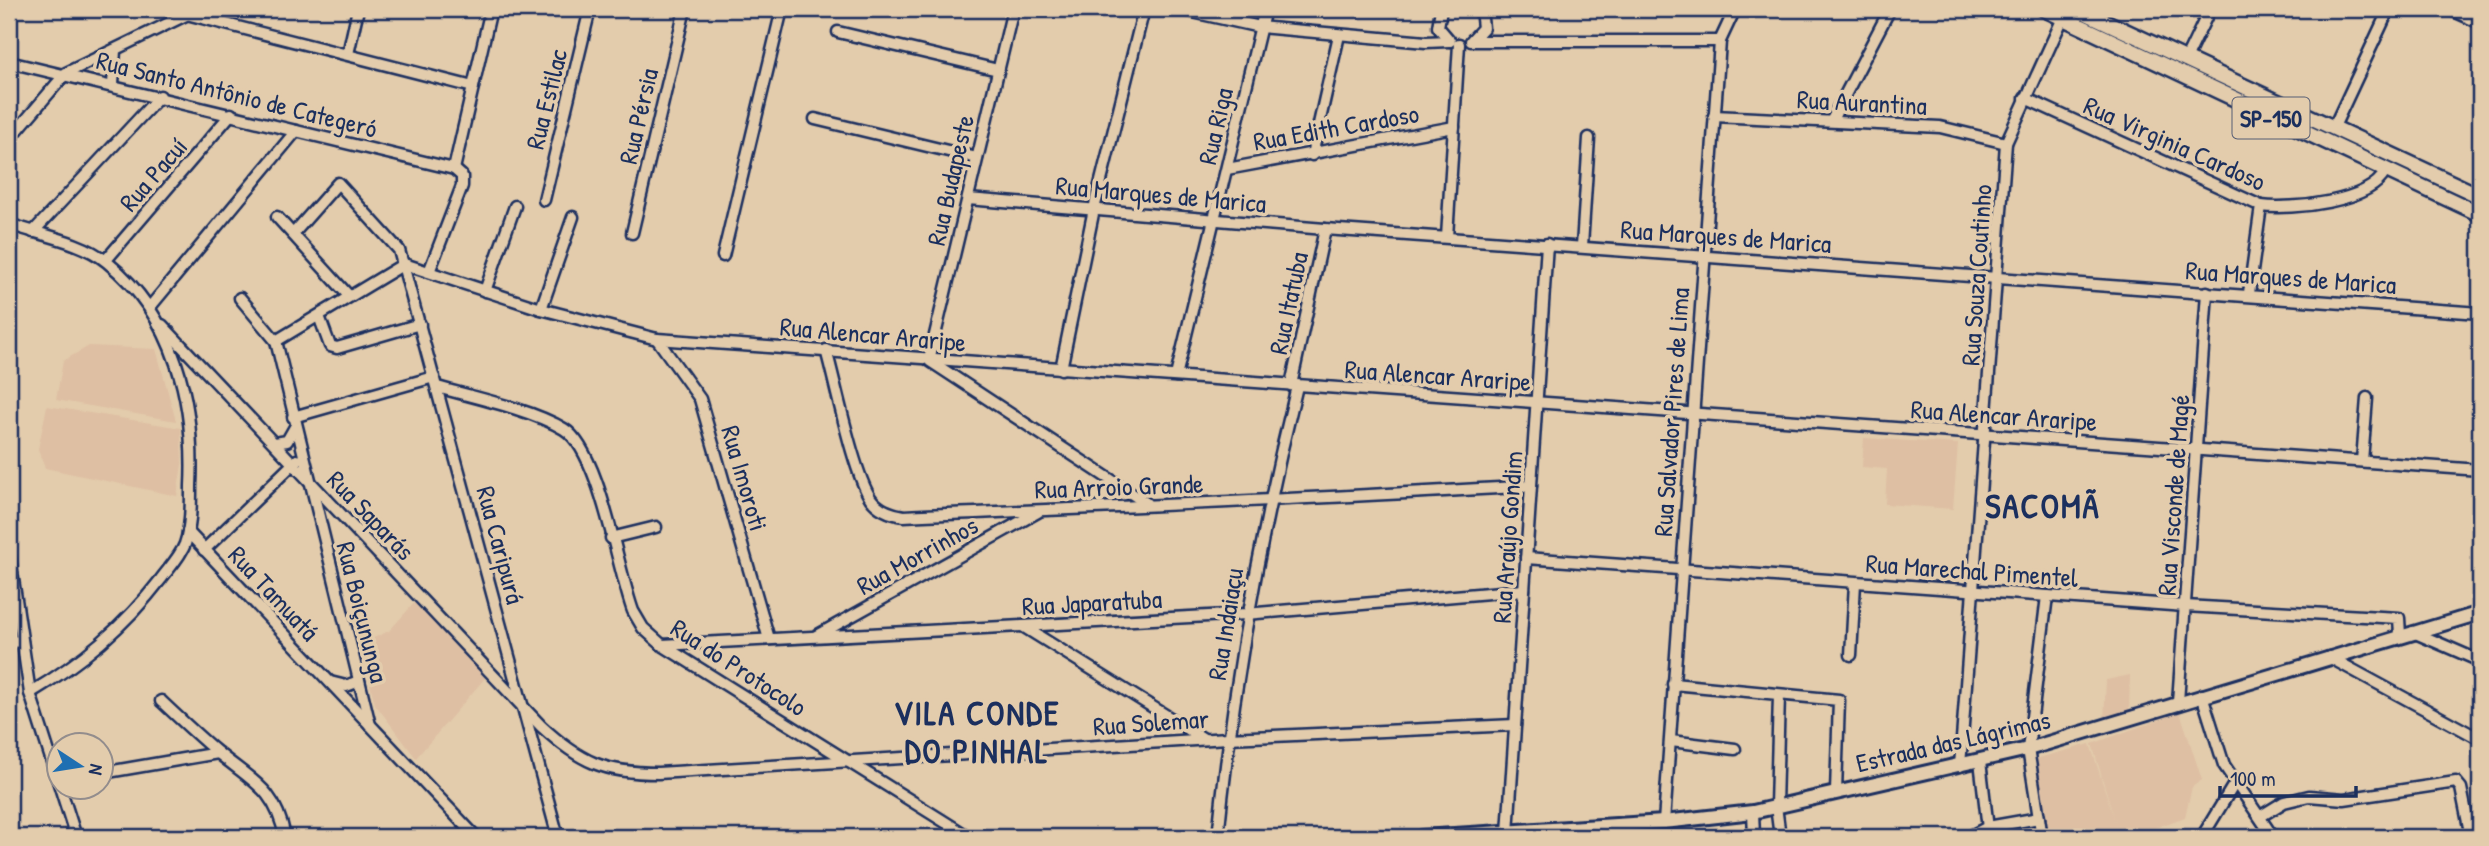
<svg xmlns="http://www.w3.org/2000/svg" width="2489" height="846" font-family="'Patrick Hand',sans-serif">
	<style>
		.built { fill: #debfa3 }
		.lines { fill: none; stroke-linecap: round; stroke-linejoin: round }
		.minor-casing { stroke: #1b2f5e; stroke-width: 15 }
		.major-casing { stroke: #1b2f5e; stroke-width: 18 }
		.highway-casing { stroke: #1b2f5e; stroke-width: 19 }
		.minor { stroke: #e3ccac; stroke-width: 10 }
		.major { stroke: #e3ccac; stroke-width: 12 }
		.highway { stroke: #e3ccac; stroke-width: 14 }
		.labels { text-anchor: middle; dominant-baseline: central; stroke-width: 7; stroke-linejoin: round; paint-order: stroke }
		.shield { fill: #e3ccac; stroke: #575e75; stroke-width: 2 }
		.shield-label { font-size: 24px; font-weight: bold; fill: #1b2f5e }
		.street-label { font-size: 26px; fill: #1b2f5e; stroke: #e3ccac }
		.district-label { font-size: 33px; font-weight: bold; letter-spacing: 2px; fill: #1b2f5e; stroke: #e3ccac }
	</style>
	<rect width="100%" height="100%" fill="#e3ccac"/>
	<filter id="ink" filterUnits="userSpaceOnUse"><feTurbulence type="fractalNoise" baseFrequency=".0143" numOctaves="2"/><feDisplacementMap in="SourceGraphic" scale="14" xChannelSelector="R" yChannelSelector="G"/><feConvolveMatrix kernelMatrix="1 2 1 2 8 2 1 2 1" color-interpolation-filters="sRGB"/></filter>
	<g filter="url(#ink)">
		<g class="built">
			<path d="M89,346L156,349L176,421L56,400L63,361Z"/>
			<path d="M47,406L181,428L182,464L177,496L45,468L38,449Z"/>
			<path d="M1864,438L1958,444L1953,509L1885,504L1887,469L1862,467Z"/>
			<path d="M416,601L485,678L416,758L375,704L360,644L389,631Z"/>
			<path d="M2130,675L2129,712L2104,721L2106,680Z"/>
			<path d="M2180,712L2202,780L2192,787L2185,817L2130,837H2120L2116,826L2119,837H2047L2035,759L2090,744L2115,821L2092,744Z"/>
		</g>
		<g class="lines">
			<defs>
				<g id="minor">
					<path d="M167,9L473,87"/>
					<path d="M1179,9L1260,27L1426,42L1449,41"/>
					<path d="M1441,9L1438,27L1450,41"/>
					<path d="M2449,9L2480,23"/>
					<path d="M838,32L998,70"/>
					<path d="M1471,41L1483,28L1481,9"/>
					<path d="M1474,41H1720"/>
					<path d="M348,54L358,9"/>
					<path d="M2186,59L2210,9"/>
					<path d="M9,62L454,169L462,176V186L429,272"/>
					<path d="M113,85L115,50"/>
					<path d="M2025,98L2261,206C2292,210 2370,202 2385,172"/>
					<path d="M1714,116L1940,127L2006,143"/>
					<path d="M815,119L977,158"/>
					<path d="M1832,120L1890,9"/>
					<path d="M2333,129L2389,9"/>
					<path d="M9,140L66,73L190,13"/>
					<path d="M1312,155L1339,35"/>
					<path d="M454,169L491,9"/>
					<path d="M1227,169L1454,127"/>
					<path d="M968,199L1325,229L2480,313"/>
					<path d="M544,200L590,9"/>
					<path d="M277,217L349,296"/>
					<path d="M9,224C40,235 82,241 107,262C175,317 195,403 191,486C191,504 191,527 185,544C180,557 169,568 161,579C124,627 82,662 30,693"/>
					<path d="M33,232L160,96"/>
					<path d="M632,233L685,9"/>
					<path d="M293,234L338,183L399,250L558,837"/>
					<path d="M1447,237L1459,44"/>
					<path d="M1582,246L1589,138"/>
					<path d="M723,256L782,9"/>
					<path d="M106,260L231,114"/>
					<path d="M404,264L541,309L657,339L2480,470"/>
					<path d="M485,291L515,206"/>
					<path d="M2249,293L2261,206"/>
					<path d="M240,298L276,341L370,725"/>
					<path d="M150,307L296,131"/>
					<path d="M541,309L573,217"/>
					<path d="M319,316L330,346L337,348L420,324"/>
					<path d="M162,325L541,726C580,762 604,773 658,773L1228,738L1515,725"/>
					<path d="M657,339L700,399L769,639"/>
					<path d="M276,341L404,264"/>
					<path d="M826,350C836,385 853,472 871,499C879,510 891,514 904,516C1113,507 1322,499 1531,486"/>
					<path d="M929,360L1013,9"/>
					<path d="M930,361L1146,503"/>
					<path d="M1061,369L1094,209L1144,9"/>
					<path d="M1176,376L1265,9"/>
					<path d="M1291,385L1325,229"/>
					<path d="M437,387C473,397 533,410 564,429C600,451 617,568 633,611L643,628L662,645L969,837"/>
					<path d="M293,417L434,377"/>
					<path d="M275,443L287,441L295,427"/>
					<path d="M2362,461L2367,398"/>
					<path d="M188,532L476,837"/>
					<path d="M611,538L656,527"/>
					<path d="M204,550L297,460"/>
					<path d="M9,552L30,693L76,837"/>
					<path d="M1526,558L2185,606L2399,618L2400,635"/>
					<path d="M2478,613L2480,589"/>
					<path d="M1024,627L1204,739"/>
					<path d="M2413,632L2480,661"/>
					<path d="M816,636L1038,512"/>
					<path d="M9,641L22,642"/>
					<path d="M662,645L1246,614L1524,590"/>
					<path d="M1851,655L1855,583"/>
					<path d="M2329,657L2480,739"/>
					<path d="M330,682L346,686L359,681"/>
					<path d="M1673,684L1839,700L1836,792"/>
					<path d="M1779,695L1776,806L1780,837"/>
					<path d="M2202,695L2224,765L2273,837"/>
					<path d="M161,701C179,718 198,736 217,752C252,781 276,789 285,837"/>
					<path d="M2178,702L2207,292"/>
					<path d="M1671,741L1735,749"/>
					<path d="M1980,761L1989,837"/>
					<path d="M1960,766L2006,143L2067,9"/>
					<path d="M102,773L218,753"/>
					<path d="M1753,812L1754,837"/>
					<path d="M2261,816L2284,802L2309,796L2344,799L2456,782L2461,788L2471,837"/>
					<path d="M1664,822L1719,56L1720,41L1735,9"/>
					<path d="M1508,833L1547,244"/>
					<path d="M1218,837C1233,684 1260,535 1297,386"/>
					<path d="M1969,837L1988,827L2039,818"/>
					<path d="M2042,837L2028,749L2047,596"/>
					<path d="M2202,837L2236,781"/>
				</g>
				<path id="major" d="M1422,837L1664,822L1753,812L2028,749L2480,613"/>
				<g id="highway">
					<path d="M2044,9L2480,214"/>
					<path d="M2078,9L2480,196"/>
				</g>
			</defs>
			<use href="#minor" class="minor-casing"/>
			<use href="#major" class="major-casing"/>
			<use href="#highway" class="highway-casing"/>
			<use href="#minor" class="minor"/>
			<use href="#major" class="major"/>
			<use href="#highway" class="highway"/>
		</g>
	</g>
	<g class="labels">
		<rect class="shield" x="2232.5" y="97.5" width="77" height="41" rx="5"/>
		<g class="shield-label">
			<text x="2271" y="118">SP-150</text>
		</g>
		<g class="street-label">
			<text transform="translate(237 94) rotate(14)">Rua Santo Antônio de Categeró</text>
			<text transform="translate(546 99) rotate(-76)">Rua Estilac</text>
			<text transform="translate(1862 102) rotate(3)">Rua Aurantina</text>
			<text transform="translate(638 116) rotate(-77)">Rua Pérsia</text>
			<text transform="translate(1215 126) rotate(-77)">Rua Riga</text>
			<text transform="translate(1336 127) rotate(-10)">Rua Edith Cardoso</text>
			<text transform="translate(2175 143) rotate(24)">Rua Virginia Cardoso</text>
			<text transform="translate(153 174) rotate(-49)">Rua Pacuí</text>
			<text transform="translate(950 180) rotate(-77)">Rua Budapeste</text>
			<text transform="translate(1161 194) rotate(5)">Rua Marques de Marica</text>
			<text transform="translate(1726 236) rotate(4)">Rua Marques de Marica</text>
			<text transform="translate(1976 275) rotate(-86)">Rua Souza Coutinho</text>
			<text transform="translate(2291 277) rotate(4)">Rua Marques de Marica</text>
			<text transform="translate(1288 303) rotate(-78)">Rua Itatuba</text>
			<text transform="translate(873 334) rotate(5)">Rua Alencar Araripe</text>
			<text transform="translate(1438 375) rotate(4)">Rua Alencar Araripe</text>
			<text transform="translate(1671 412) rotate(-86)">Rua Salvador Pires de Lima</text>
			<text transform="translate(2004 415) rotate(4)">Rua Alencar Araripe</text>
			<text transform="translate(745 478) rotate(74)">Rua Imoroti</text>
			<text transform="translate(1119 486) rotate(-2)">Rua Arroio Grande</text>
			<text transform="translate(2173 495) rotate(-86)">Rua Visconde de Magé</text>
			<text transform="translate(371 515) rotate(46)">Rua Saparás</text>
			<text transform="translate(1507 537) rotate(-86)">Rua Araújo Gondim</text>
			<text transform="translate(501 545) rotate(75)">Rua Caripurá</text>
			<text transform="translate(917 555) rotate(-29)">Rua Morrinhos</text>
			<text transform="translate(1972 570) rotate(4)">Rua Marechal Pimentel</text>
			<text transform="translate(274 593) rotate(47)">Rua Tamuatá</text>
			<text transform="translate(1092 602) rotate(-3)">Rua Japaratuba</text>
			<text transform="translate(363 612) rotate(76)">Rua Boiçununga</text>
			<text transform="translate(1225 624) rotate(-81)">Rua Indaiaçu</text>
			<text transform="translate(739 667) rotate(33)">Rua do Protocolo</text>
			<text transform="translate(1151 722) rotate(-4)">Rua Solemar</text>
			<text transform="translate(1953 741) rotate(-13)">Estrada das Lágrimas</text>
		</g>
		<g class="district-label">
			<text x="2043" y="506">SACOMÃ</text>
			<text x="977" y="713">VILA CONDE<tspan x="977" dy="38">DO PINHAL</tspan></text>
		</g>
	</g>
	<rect width="2489" height="846" fill="none" stroke="#e3ccac" stroke-width="35"/>
	<rect x="18" y="18" width="2454" height="811" fill="none" stroke="#1b2f5e" stroke-width="2.5" filter="url(#ink)"/>
	<g transform="translate(80 766) rotate(102)"><circle r="33" fill="#e3ccac" stroke="#938d8d" stroke-width="2"/>
	<path d="M0-5L12 26L0 18L-12 26Z" fill="#1f6fb2"/>
	<text y="-10" font-size="19" font-weight="bold" text-anchor="middle" fill="#1b2f5e">N</text>
	</g>
	<path d="M2220 786v10h136v-10" fill="none" stroke="#1b2f5e" stroke-width="3.5"/>
	<text x="2230" y="786" font-size="21" fill="#1b2f5e" stroke="#e3ccac" stroke-width="5" paint-order="stroke">100 m</text>
</svg>
